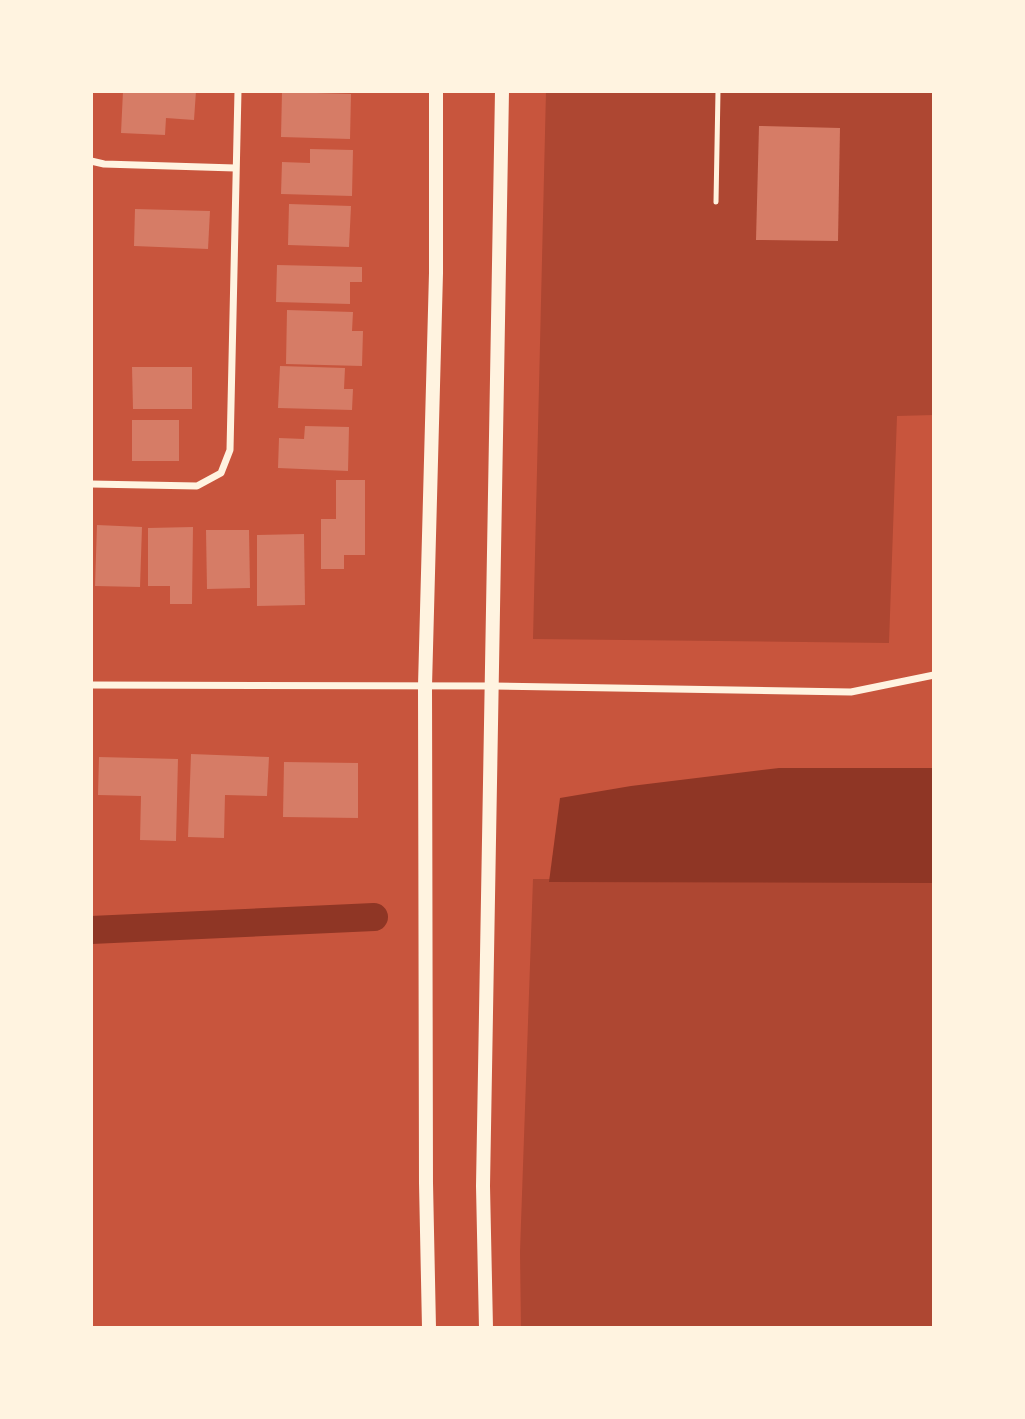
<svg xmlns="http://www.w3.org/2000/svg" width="1025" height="1419" font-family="Overpass,sans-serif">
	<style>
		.green { fill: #ae4732 }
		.water { fill: #8f3625 }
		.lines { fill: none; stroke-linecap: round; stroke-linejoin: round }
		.canal { stroke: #8f3625; stroke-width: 28 }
		.building { fill: #d67c66 }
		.service { stroke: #fff3e0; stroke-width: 5 }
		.minor { stroke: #fff3e0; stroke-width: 7 }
		.secondary { stroke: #fff3e0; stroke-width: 14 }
	</style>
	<rect width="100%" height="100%" fill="#c8553d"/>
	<g class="green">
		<path d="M546,91H934V415L897,416L889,643L533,639Z"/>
		<path d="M533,879L934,880V1328H521L520,1252Z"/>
	</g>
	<path class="water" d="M779,768H934V883L549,882L560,798L631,786Z"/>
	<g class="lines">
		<path class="canal" d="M91,930L374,917"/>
	</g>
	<g class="building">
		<path d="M123,91H196L194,120L166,118L165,135L121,133Z"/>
		<path d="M282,92L351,94L350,139L281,137Z"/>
		<path d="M759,126L840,128L838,241L756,240Z"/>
		<path d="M310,149L353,150L352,196L281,194L282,162L310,163Z"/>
		<path d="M289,204L351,206L349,247L288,245Z"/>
		<path d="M135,209L210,211L208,249L134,246Z"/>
		<path d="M277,265L362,267V282H350V304L276,302Z"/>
		<path d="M287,310L353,312L352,331H363L362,366L286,364Z"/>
		<path d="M280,366L345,368L344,389H353L352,410L278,408Z"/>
		<path d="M132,367H192V409H133Z"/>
		<rect x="132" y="420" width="47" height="41"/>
		<path d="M305,426L349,427L348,471L278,468L279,438L304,439Z"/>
		<path d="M336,480H365V555H344V569H321V519H336Z"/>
		<path d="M97,525L142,527L140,587L95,586Z"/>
		<path d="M193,527L192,604H170V586H148V528Z"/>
		<path d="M206,530H249L250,588L207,589Z"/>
		<path d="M304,534L305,605L257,606V535Z"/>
		<path d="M191,754L269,757L267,796L225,795L224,838L188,837Z"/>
		<path d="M99,757L178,759L176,841L140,840L141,796L98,795Z"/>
		<path d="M284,762L358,763V818L283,817Z"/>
	</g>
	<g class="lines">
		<path class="service" d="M716,202L718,91"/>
		<g class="minor">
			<path d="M91,161L104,164L235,168"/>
			<path d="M91,484L197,486L221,473L230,450L238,91"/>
			<path d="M91,685L493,686L851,692L934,675"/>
		</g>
		<g class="secondary">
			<path d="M429,1328L426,1183L425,686L436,273V91"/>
			<path d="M486,1328L483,1186L502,91"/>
		</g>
	</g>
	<rect width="1025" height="1419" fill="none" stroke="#fff3e0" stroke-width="186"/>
</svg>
